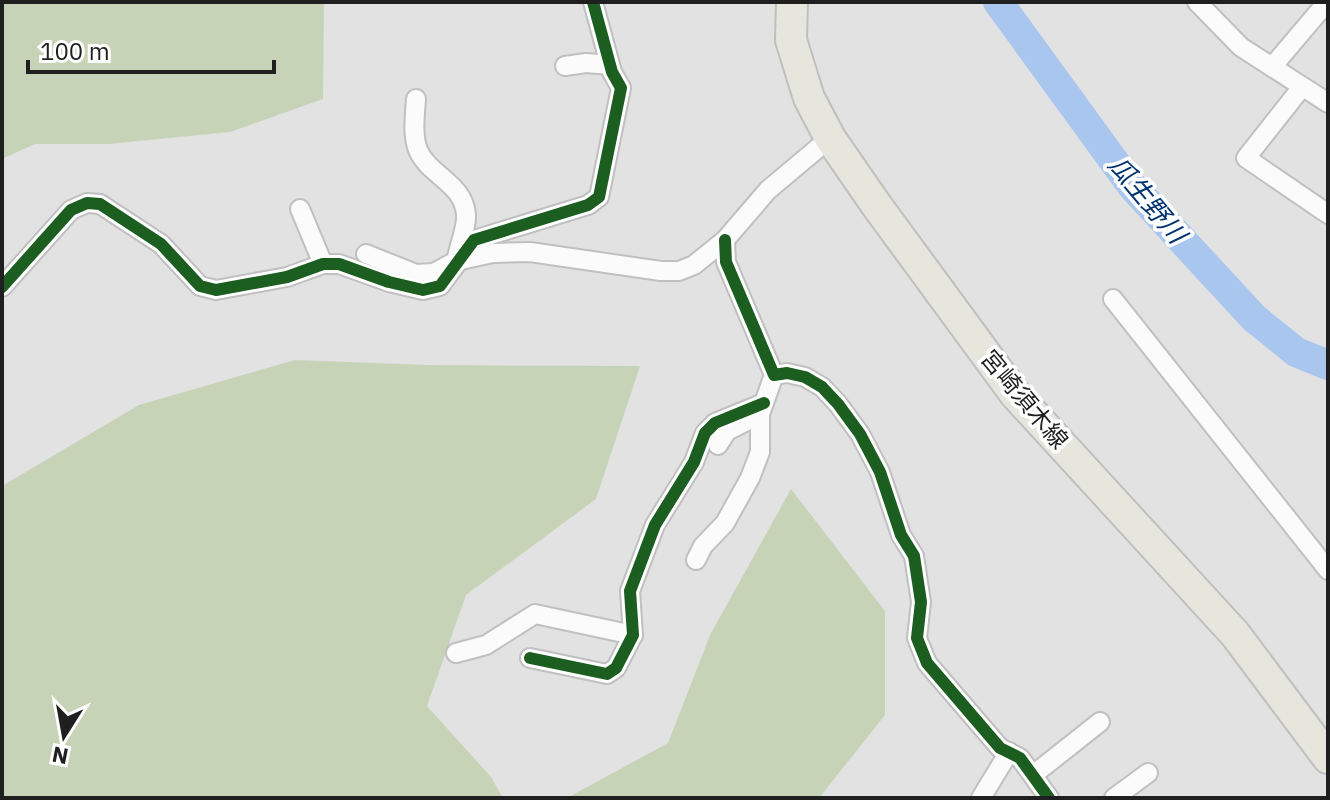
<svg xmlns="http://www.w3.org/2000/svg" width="1330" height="800" font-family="'IBM Plex Sans','Noto Sans JP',sans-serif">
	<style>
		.green { fill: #c7d3b6 }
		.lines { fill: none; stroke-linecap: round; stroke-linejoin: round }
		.river { stroke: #a9c6ee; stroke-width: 30 }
		.street-casing { stroke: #c0c0c1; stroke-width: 22 }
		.primary-casing { stroke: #bfbfc0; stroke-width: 34 }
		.street { stroke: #fbfbfb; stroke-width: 18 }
		.primary { stroke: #e7e6dd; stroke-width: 30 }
		.cycleway-casing { stroke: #fff; stroke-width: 17 }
		.cycleway { stroke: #1b5e20; stroke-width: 12 }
		.labels { text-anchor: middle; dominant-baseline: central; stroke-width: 7; stroke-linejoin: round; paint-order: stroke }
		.street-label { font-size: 24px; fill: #1f1f20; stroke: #fff }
		.water-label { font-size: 26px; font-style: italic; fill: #003370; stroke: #fff }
	</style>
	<rect width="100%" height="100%" fill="#e2e2e3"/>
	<g class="green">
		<path d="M2,2H324L323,99L230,132L109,144H35L2,159Z"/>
		<path d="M295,360L427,365L640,366L596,499L466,595L427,706L491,777L503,798H2V486L139,405Z"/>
		<path d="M791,489L885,611V715L819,798H567L668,743L710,635Z"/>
	</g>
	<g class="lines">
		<path class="river" d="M998,2L1132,186L1254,318L1296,352L1328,365"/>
		<defs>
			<g id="street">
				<path d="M1197,2L1241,47L1328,103"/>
				<path d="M565,66L586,63L610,65"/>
				<path d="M1272,67L1327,2"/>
				<path d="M1302,87L1246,158L1328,214"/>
				<path d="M416,99C415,114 412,135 418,150C429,176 464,183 466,215C467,228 459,245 457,258"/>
				<path d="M300,209L323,264"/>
				<path d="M725,240L726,262L774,375L787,373L805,377L822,387L838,404L860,434L880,472L901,535L914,556L921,602L917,638L927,663L1000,748L1020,758L1049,798"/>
				<path d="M366,254L416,274L434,273L456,261L493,253L530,252L661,271H679L694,265L725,240L768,190L830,138"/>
				<path d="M2,287L71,210L87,203L100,204L161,244L200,286L216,290L287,277L323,264H339L389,282L423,290L440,286L474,240L588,205L599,197L621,88L612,72L593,2"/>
				<path d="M1113,299L1328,570"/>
				<path d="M718,445L727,431L747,421"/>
				<path d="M696,560L703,546L725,523L750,478L760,452V414L774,375"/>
				<path d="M456,653L486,645L535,614L633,635"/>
				<path d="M530,658L607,674L616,668L633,635L630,591L655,525L694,462L705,433L715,423L764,403"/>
				<path d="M1033,775L1100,722"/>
				<path d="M981,798L1009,752"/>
				<path d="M1114,798L1148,773"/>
			</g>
			<path id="primary" d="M792,2L791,40L809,98L830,138L877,206L1015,394L1235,634L1328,758"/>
		</defs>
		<use href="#street" class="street-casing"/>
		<use href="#primary" class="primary-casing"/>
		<use href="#street" class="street"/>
		<use href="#primary" class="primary"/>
		<defs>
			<g id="cycleway">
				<path d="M725,240L726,262L774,375L787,373L805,377L822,387L838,404L860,434L880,472L901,535L914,556L921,602L917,638L927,663L1000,748L1020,758L1049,798"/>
				<path d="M2,287L71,210L87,203L100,204L161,244L200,286L216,290L287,277L323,264H339L389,282L423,290L440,286L474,240L588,205L599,197L621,88L612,72L593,2"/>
				<path d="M530,658L607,674L616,668L633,635L630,591L655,525L694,462L705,433L715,423L764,403"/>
			</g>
		</defs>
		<use href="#cycleway" class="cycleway-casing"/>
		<use href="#cycleway" class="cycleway"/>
	</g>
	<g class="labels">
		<g class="street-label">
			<text transform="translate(1025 399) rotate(50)">宮崎須木線</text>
		</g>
		<g class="water-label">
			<text transform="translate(1148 199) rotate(50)">瓜生野川</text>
		</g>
	</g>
	<rect width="1330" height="800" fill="none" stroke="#1f1f20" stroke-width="8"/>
	<g transform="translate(64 736) rotate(191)" stroke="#ffffff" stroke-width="6" paint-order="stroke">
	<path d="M0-6L14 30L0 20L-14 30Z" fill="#1f1f20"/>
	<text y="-12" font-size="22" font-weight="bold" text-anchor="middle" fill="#1f1f20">N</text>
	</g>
	<path d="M28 60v12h246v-12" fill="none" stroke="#1f1f20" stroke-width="4"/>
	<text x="40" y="60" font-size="24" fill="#1f1f20" stroke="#ffffff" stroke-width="6" paint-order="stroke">100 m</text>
</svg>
